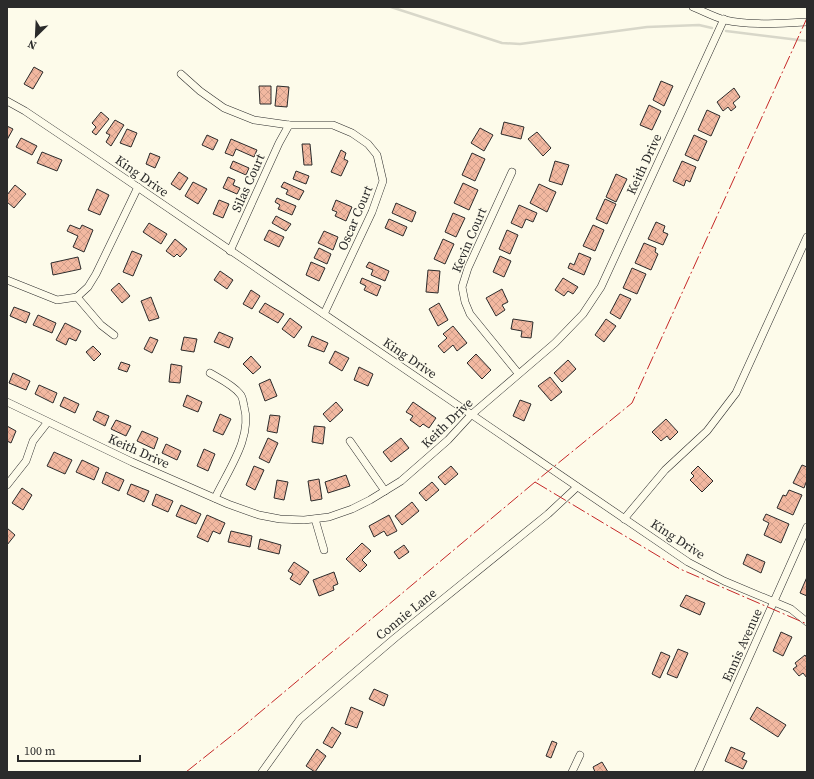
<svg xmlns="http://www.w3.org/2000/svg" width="814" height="779" font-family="'Source Serif 4',serif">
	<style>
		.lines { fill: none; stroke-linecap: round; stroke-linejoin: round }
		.stream { stroke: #d8d7c9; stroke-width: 2.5 }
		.building { fill: url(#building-cross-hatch); stroke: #2b2b2b }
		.minor-casing { stroke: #2b2b2b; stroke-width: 8 }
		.minor { stroke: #fdfbea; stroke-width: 7 }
		.power { stroke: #c62828; stroke-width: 1; stroke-dasharray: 14 3 2 3; stroke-linecap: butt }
		.labels { text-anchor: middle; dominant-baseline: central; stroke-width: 3; stroke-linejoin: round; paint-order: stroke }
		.street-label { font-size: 13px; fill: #2b2b2b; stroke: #fdfbea }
	</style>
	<defs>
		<pattern id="building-cross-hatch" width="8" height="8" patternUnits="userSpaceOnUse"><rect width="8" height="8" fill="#f2b8a0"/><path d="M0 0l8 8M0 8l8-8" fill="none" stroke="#d09e8a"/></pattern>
	</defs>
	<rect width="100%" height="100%" fill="#fdfbea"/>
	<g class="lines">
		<g class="stream">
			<path d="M391,7L502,43L520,44L647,27L699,25L712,28"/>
			<path d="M726,31L807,41"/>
		</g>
	</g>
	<g class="building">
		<path d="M34,67L43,72L33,89L24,84Z"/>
		<path d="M661,81L673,86L664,106L653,100Z"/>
		<path d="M259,86H271V104H260Z"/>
		<path d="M277,86L289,87L287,107L275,106Z"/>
		<path d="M734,88L740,97L733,103L736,107L731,111L728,107L723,111L717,102Z"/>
		<path d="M649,105L661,111L652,130L640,125Z"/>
		<path d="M707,110L720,116L711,136L698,130Z"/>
		<path d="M101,112L109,119L96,135L92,132L96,127L92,123Z"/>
		<path d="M115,120L124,125L111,146L106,142L110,135L106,133Z"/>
		<path d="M504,122L524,127L521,139L501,134Z"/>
		<path d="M7,126L13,129L7,140Z"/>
		<path d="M480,128L493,135L484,151L471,143Z"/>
		<path d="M127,129L137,133L131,147L120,143Z"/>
		<path d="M537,132L551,148L543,156L528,139Z"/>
		<path d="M207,135L218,140L213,150L202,145Z"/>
		<path d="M694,135L707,141L698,161L685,155Z"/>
		<path d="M21,138L37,146L32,155L16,147Z"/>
		<path d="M231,139L257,150L254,157L236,149L233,156L225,153Z"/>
		<path d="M302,144H310L312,165H304Z"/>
		<path d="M341,150L346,153L344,159L348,161L341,176L331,172Z"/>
		<path d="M42,152L62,160L57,171L37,163Z"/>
		<path d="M150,153L160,157L155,168L146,164Z"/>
		<path d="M472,153L485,159L475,181L462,175Z"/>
		<path d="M233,161L249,168L246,175L230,168Z"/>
		<path d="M555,161L569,165L562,185L549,181Z"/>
		<path d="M682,161L696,167L690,182L686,180L684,186L673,181Z"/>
		<path d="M296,171L309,176L306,184L293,179Z"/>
		<path d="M179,172L188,178L180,190L171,184Z"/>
		<path d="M616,174L627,179L616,202L606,197Z"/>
		<path d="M228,177L235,180L233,185L240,188L237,194L223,188Z"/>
		<path d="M193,182L207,189L198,204L185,196Z"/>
		<path d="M284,182L304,191L299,200L286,194L288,190L281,187Z"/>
		<path d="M463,183L478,190L469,210L454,203Z"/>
		<path d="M539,184L556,192L547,212L530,203Z"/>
		<path d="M15,185L26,194L14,208L7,202V195Z"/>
		<path d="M97,189L109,195L100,215L88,210Z"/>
		<path d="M277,198L296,206L292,215L278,209L280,205L275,202Z"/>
		<path d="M605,199L616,204L607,224L596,219Z"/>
		<path d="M219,200L229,204L223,218L213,214Z"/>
		<path d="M336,200L352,207L346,221L335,216L337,212L332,210Z"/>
		<path d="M396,203L416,212L412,222L392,213Z"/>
		<path d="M519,205L537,213L533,222L526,219L522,228L511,223Z"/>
		<path d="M453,213L465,218L456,237L445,232Z"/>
		<path d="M276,216L291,224L286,231L272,223Z"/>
		<path d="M389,219L407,227L403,236L385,228Z"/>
		<path d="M656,222L665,226L663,232L668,234L663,245L648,239Z"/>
		<path d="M149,223L167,234L161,244L143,232Z"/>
		<path d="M70,225L80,229L82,225L93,230L84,252L73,247L78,236L67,231Z"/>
		<path d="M593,225L604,230L595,251L583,246Z"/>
		<path d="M269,230L284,237L279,247L264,240Z"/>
		<path d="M507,230L518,235L510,254L499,249Z"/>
		<path d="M324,231L338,237L333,250L318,243Z"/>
		<path d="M175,239L187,249L180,257L177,254L174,257L166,251Z"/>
		<path d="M443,239L454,244L445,264L434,259Z"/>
		<path d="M644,243L656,248L655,252L658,254L651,270L635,263Z"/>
		<path d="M319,248L331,254L327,264L314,258Z"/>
		<path d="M132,251L142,255L133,276L123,272Z"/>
		<path d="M579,253L591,258L584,275L568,268L570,263L574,265Z"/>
		<path d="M500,256L511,261L504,277L493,272Z"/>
		<path d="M78,257L81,269L53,275L51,263Z"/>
		<path d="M311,262L325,268L319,281L306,275Z"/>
		<path d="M369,262L389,271L385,281L371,275L373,270L366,267Z"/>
		<path d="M632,268L646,274L637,294L623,288Z"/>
		<path d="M428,270L440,271L438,293L426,292Z"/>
		<path d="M220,271L233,280L227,289L214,280Z"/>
		<path d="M362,278L381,286L377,296L364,290L366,286L360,283Z"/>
		<path d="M563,278L578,287L573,294L568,291L564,296L555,290Z"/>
		<path d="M119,283L130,296L122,303L111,290Z"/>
		<path d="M502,289L508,302L502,305L505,310L496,316L486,298Z"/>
		<path d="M251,290L260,296L252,309L243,304Z"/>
		<path d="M620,294L631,299L620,319L610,313Z"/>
		<path d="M151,297L159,318L149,321L141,301Z"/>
		<path d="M265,303L284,314L278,323L259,312Z"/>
		<path d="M439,303L448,320L438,326L429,309Z"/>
		<path d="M14,307L30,313L26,323L10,316Z"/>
		<path d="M38,315L56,323L52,333L33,325Z"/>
		<path d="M290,318L302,327L294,338L282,329Z"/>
		<path d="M513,319L533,322L531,338L521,337L522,331L511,329Z"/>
		<path d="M606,319L616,326L604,342L595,335Z"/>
		<path d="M65,323L81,331L76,341L69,338L66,345L56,340Z"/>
		<path d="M453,326L467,343L457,351L453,345L444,353L438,346L447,338L443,334Z"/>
		<path d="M219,332L233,338L229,348L214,342Z"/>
		<path d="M312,336L328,343L324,352L308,346Z"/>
		<path d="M150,337L158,340L152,353L144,349Z"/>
		<path d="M184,337L197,339L194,352L181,350Z"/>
		<path d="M93,346L101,354L94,361L86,352Z"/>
		<path d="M335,351L349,358L342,371L329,363Z"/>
		<path d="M476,354L491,370L482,379L467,363Z"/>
		<path d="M251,356L261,367L253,374L243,364Z"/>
		<path d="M568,360L576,369L562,382L554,373Z"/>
		<path d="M121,362L130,365L127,372L118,369Z"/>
		<path d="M171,364L182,366L180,383L169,382Z"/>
		<path d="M359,367L373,374L368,386L354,380Z"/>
		<path d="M13,373L30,381L26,390L9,383Z"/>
		<path d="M550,377L562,392L551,401L538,386Z"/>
		<path d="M270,379L277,396L265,401L259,384Z"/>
		<path d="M39,385L57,393L53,403L35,394Z"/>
		<path d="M187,395L202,402L198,412L183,406Z"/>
		<path d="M64,397L79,404L75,413L60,406Z"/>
		<path d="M520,400L531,404L524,421L513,416Z"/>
		<path d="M336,402L343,410L330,422L323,414Z"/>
		<path d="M413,402L436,418L429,428L423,424L420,427L410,420L413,416L406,412Z"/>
		<path d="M97,411L109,416L105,426L93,420Z"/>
		<path d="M220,414L231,419L223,435L213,431Z"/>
		<path d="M270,415L280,416L277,433L267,431Z"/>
		<path d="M666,419L678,432L670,440L667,436L661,441L652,432Z"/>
		<path d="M116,420L131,426L126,436L111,429Z"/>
		<path d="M7,426L16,431L11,443L7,441Z"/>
		<path d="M314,426L325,427L323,444L312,442Z"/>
		<path d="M142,431L158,438L154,449L137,441Z"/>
		<path d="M268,438L278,443L269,463L259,458Z"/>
		<path d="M401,438L409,448L391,462L383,452Z"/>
		<path d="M166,444L181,451L177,460L162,453Z"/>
		<path d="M204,449L215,454L208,471L197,466Z"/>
		<path d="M54,452L72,460L65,474L47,466Z"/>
		<path d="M82,460L99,468L94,480L76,472Z"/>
		<path d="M802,465L807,467V480L804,488L793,483Z"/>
		<path d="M254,466L264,470L255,490L246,485Z"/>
		<path d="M451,466L458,474L445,485L438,477Z"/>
		<path d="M698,466L713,481L702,492L690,480L694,476L691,473Z"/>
		<path d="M106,472L124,480L119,491L102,483Z"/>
		<path d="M346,475L350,486L328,493L325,482Z"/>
		<path d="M319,479L322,499L311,501L308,481Z"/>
		<path d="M277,480L288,482L284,500L274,498Z"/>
		<path d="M432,482L439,490L426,501L419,493Z"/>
		<path d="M131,484L149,491L144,502L127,494Z"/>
		<path d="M22,488L32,495L23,510L12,503Z"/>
		<path d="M789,490L802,495L793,515L777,508L783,495L786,496Z"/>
		<path d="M156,494L173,501L168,512L152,505Z"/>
		<path d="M412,502L419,511L402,525L395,516Z"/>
		<path d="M181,505L201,514L196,524L176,516Z"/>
		<path d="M766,514L789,524L781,543L764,535L769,523L763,520Z"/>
		<path d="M207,515L225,523L220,534L213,531L208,542L197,537Z"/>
		<path d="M389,515L397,531L387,536L384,531L374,537L369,526Z"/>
		<path d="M7,528L15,535L7,545Z"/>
		<path d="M231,531L252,536L250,547L228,542Z"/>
		<path d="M260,539L281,545L279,554L258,549Z"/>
		<path d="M362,543L371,551L362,560L367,565L360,572L346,559Z"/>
		<path d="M404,545L409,552L399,559L394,552Z"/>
		<path d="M747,554L765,562L761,573L743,564Z"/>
		<path d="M294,562L309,572L300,585L290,579L293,574L288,571Z"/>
		<path d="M334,572L338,584L333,586L334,590L319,596L313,580Z"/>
		<path d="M807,577V596L800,593Z"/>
		<path d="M686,595L705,603L700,615L680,606Z"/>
		<path d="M781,632L792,637L783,656L773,651Z"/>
		<path d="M678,649L688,653L677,678L667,674Z"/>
		<path d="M661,652L670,656L660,678L652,674Z"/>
		<path d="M805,655L807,658V678L803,673L799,676L793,669L797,666L795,663Z"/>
		<path d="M374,689L388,695L384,706L369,699Z"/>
		<path d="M351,707L363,712L357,728L345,724Z"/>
		<path d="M757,707L786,725L778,737L750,719Z"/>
		<path d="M332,727L341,733L332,748L323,743Z"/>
		<path d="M552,741L557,743L551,758L546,756Z"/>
		<path d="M731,747L745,753L742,759L747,761L743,769L725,761Z"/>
		<path d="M317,749L326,756L315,772L306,766Z"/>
		<path d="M602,762L608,772H595L593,767Z"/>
	</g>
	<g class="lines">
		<defs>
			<g id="minor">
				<path d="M693,7C703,11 714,17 725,20C752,26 780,23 807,22"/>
				<path d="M181,74L200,91L224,108L254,120L289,125H333L352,133L368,144L377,155L383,181L372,212L324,314"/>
				<path d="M7,101L25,111L86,152L688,562L724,581L791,609L807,622"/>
				<path d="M512,172L468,268L462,287L465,302L470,314L518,373"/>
				<path d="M230,251L279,143L289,125"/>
				<path d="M7,280L57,300L77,297L88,287L96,274L138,187"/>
				<path d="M77,297L101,325L114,335"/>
				<path d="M210,373C220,379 233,385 240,394C243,397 243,402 244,406C253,437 228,470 215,498"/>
				<path d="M7,402L132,462L228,504L259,515L280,519L304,520L329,517L352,509L370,500L401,481L448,440L471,415L555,343L583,314L601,287L724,19"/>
				<path d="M350,441L385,491"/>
				<path d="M7,485L26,461L33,441L47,423"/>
				<path d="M315,519L324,550"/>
				<path d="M624,519L665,470L707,431L736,393L807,237"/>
				<path d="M262,772L300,719L395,638L548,514L577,487"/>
				<path d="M572,772L580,755"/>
				<path d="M698,772L807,527"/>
			</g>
		</defs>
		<use href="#minor" class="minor-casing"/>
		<use href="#minor" class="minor"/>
		<g class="power">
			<path d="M535,482L680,569L807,624"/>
			<path d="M186,772L240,729L535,482L632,403L807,18"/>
		</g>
	</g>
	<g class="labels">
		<g class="street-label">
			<text transform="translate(644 164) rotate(-65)">Keith Drive</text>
			<text transform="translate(142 176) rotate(35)">King Drive</text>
			<text transform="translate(248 183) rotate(-66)">Silas Court</text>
			<text transform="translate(355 218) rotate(-67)">Oscar Court</text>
			<text transform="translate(469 240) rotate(-67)">Kevin Court</text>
			<text transform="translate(410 358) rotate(34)">King Drive</text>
			<text transform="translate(447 423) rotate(-44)">Keith Drive</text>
			<text transform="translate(139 451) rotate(24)">Keith Drive</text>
			<text transform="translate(678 539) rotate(33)">King Drive</text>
			<text transform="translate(406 614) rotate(-39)">Connie Lane</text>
			<text transform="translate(742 645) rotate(-66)">Ennis Avenue</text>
		</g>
	</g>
	<rect width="814" height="779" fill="none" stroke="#2b2b2b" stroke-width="16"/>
	<g transform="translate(36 36) rotate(204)" stroke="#fdfbea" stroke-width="3" paint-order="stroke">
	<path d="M0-3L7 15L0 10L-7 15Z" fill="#2b2b2b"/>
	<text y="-6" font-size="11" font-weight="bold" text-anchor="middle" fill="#2b2b2b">N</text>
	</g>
	<path d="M18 755v6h122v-6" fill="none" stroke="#2b2b2b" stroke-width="2"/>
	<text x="24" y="755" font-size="12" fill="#2b2b2b" stroke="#fdfbea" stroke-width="3" paint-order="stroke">100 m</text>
</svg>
